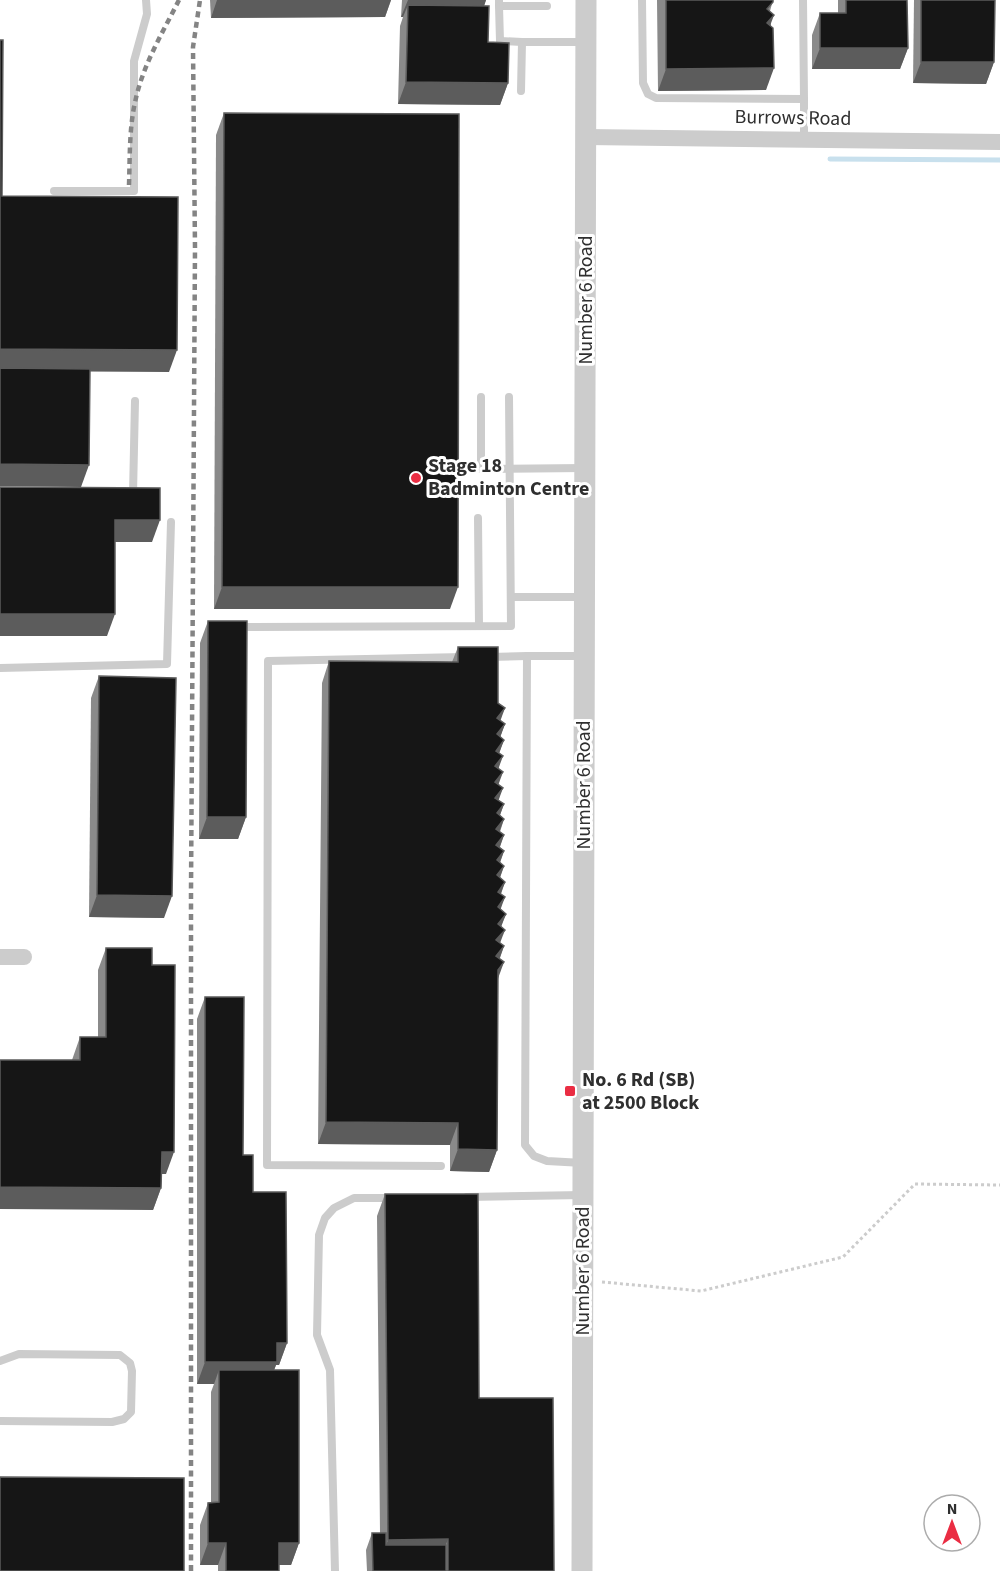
<svg xmlns="http://www.w3.org/2000/svg" width="1000" height="1571" font-family="'Source Sans 3',sans-serif">
	<style>
		.lines { fill: none; stroke-linecap: round; stroke-linejoin: round }
		.stream { stroke: #c8e0ed; stroke-width: 5 }
		.path { stroke: #ccc; stroke-width: 3; stroke-dasharray: 3 3; stroke-linecap: butt }
		.service { stroke: #ccc; stroke-width: 8 }
		.minor { stroke: #ccc; stroke-width: 16 }
		.tertiary { stroke: #ccc; stroke-width: 21 }
		.rail { stroke: #848484; stroke-width: 4.5; stroke-dasharray: 6 4.5; stroke-linecap: butt }
		.wall { fill: #8a8a8a }
		.shaded-wall { fill: #5c5c5c }
		.building { fill: #161616; stroke: #5c5c5c; stroke-width: 1.5 }
		.poi-dot { fill: #ea2d43; stroke: #fff; stroke-width: 2 }
		.labels { text-anchor: middle; dominant-baseline: central; stroke-width: 6; stroke-linejoin: round; paint-order: stroke }
		.street-label { font-size: 20px; fill: #2f2f2f; stroke: #fff }
		.poi-label { font-size: 20px; font-weight: bold; fill: #2f2f2f; stroke: #fff; text-anchor: start }
	</style>
	<rect width="100%" height="100%" fill="#fff"/>
	<g class="lines">
		<path class="stream" d="M830,159L1000,160"/>
		<path class="path" d="M602,1282L701,1291L843,1257L915,1184L1000,1185"/>
		<g class="service">
			<path d="M499,0V6H547"/>
			<path d="M642,0L643,83L648,94L656,98L804,99V140"/>
			<path d="M803,0L804,99"/>
			<path d="M499,6L500,41L522,42"/>
			<path d="M521,91L522,42H586"/>
			<path d="M54,191H134V61L147,14L146,0"/>
			<path d="M481,397V469L585,468"/>
			<path d="M129,494H133L135,401"/>
			<path d="M478,518L479,626"/>
			<path d="M511,597H584"/>
			<path d="M236,627L511,626L509,397"/>
			<path d="M489,657L527,656"/>
			<path d="M0,668L167,664L171,522"/>
			<path d="M583,1163L547,1161L534,1156L525,1145L527,656H585"/>
			<path d="M441,1166L267,1165L268,661L464,657"/>
			<path d="M467,1197L583,1195"/>
			<path d="M0,1361L19,1354L120,1355L130,1363L132,1371L131,1412L124,1419L112,1422L0,1421"/>
			<path d="M335,1571L330,1370L317,1335L319,1235L325,1218L334,1208L354,1198H394"/>
		</g>
		<g class="minor">
			<path d="M586,137L1000,142"/>
			<path d="M0,957H24"/>
		</g>
		<path class="tertiary" d="M582,1571L586,0"/>
		<g class="rail">
			<path d="M129,185C130,156 129,126 136,98C144,63 163,32 179,0"/>
			<path d="M191,1571V892L195,248L193,47L200,0"/>
		</g>
	</g>
	<g class="wall">
		<path d="M210,0H391L385,17L211,18Z"/>
		<path d="M402,0H486L484,6L488,42L508,83L500,105L398,104L400,26L403,17H401Z"/>
		<path d="M657,0H773L770,11L771,25L766,90L658,91Z"/>
		<path d="M838,0H907L908,48L900,69H812V35L820,13H838Z"/>
		<path d="M914,0H995L994,62L986,84L913,83Z"/>
		<path d="M224,113L450,609H214L216,135Z"/>
		<path d="M208,621L246,817L238,839H199L200,643Z"/>
		<path d="M458,647L498,703L500,721L505,724L500,737L504,740L499,753L498,800L504,804L500,815L504,819L500,832L504,835L500,847L504,851L500,863L504,866L500,878L505,882L501,894V910L506,914L501,926L500,943L504,946L500,958L498,980L497,1150L489,1172L450,1171V1145L318,1144L322,683L329,661L452,662Z"/>
		<path d="M99,676L164,918L89,917L91,698Z"/>
		<path d="M106,948L152,965L166,1174H162L161,1188L153,1210L72,1060L80,1037H98V970Z"/>
		<path d="M205,997L243,1155L253,1192L287,1343L279,1365H276L274,1370L299,1543L291,1565H279V1571H218V1565H200V1525L208,1503H211V1392L214,1384H197V1019Z"/>
		<path d="M385,1194L479,1398L554,1571H367L366,1550L372,1533H380L377,1216Z"/>
	</g>
	<g class="shaded-wall">
		<path d="M217,0H391L385,17L211,18Z"/>
		<path d="M408,0H486L480,18L408,5L403,17H401Z"/>
		<path d="M774,15L766,37L767,23Z"/>
		<path d="M820,48H908L900,69H812Z"/>
		<path d="M921,62H994L986,84L913,83Z"/>
		<path d="M774,68L766,90L658,91L666,69Z"/>
		<path d="M406,82L508,83L500,105L398,104Z"/>
		<path d="M0,349L177,350L169,372L0,371Z"/>
		<path d="M0,464L89,465L81,487L0,486Z"/>
		<path d="M115,520H160L152,542H107Z"/>
		<path d="M222,587H458L450,609H214Z"/>
		<path d="M0,614H115L107,636H0Z"/>
		<path d="M505,708L497,730V718Z"/>
		<path d="M505,724L497,746V734Z"/>
		<path d="M504,740L496,762V751Z"/>
		<path d="M503,756L495,778V766Z"/>
		<path d="M503,772L495,794V782Z"/>
		<path d="M503,788L495,810V798Z"/>
		<path d="M504,804L496,826L497,813Z"/>
		<path d="M207,817H246L238,839H199Z"/>
		<path d="M504,819L496,841V829Z"/>
		<path d="M504,835L496,857V845Z"/>
		<path d="M504,851L496,873L497,860Z"/>
		<path d="M504,866L496,888L497,875Z"/>
		<path d="M505,882L497,904L498,892Z"/>
		<path d="M97,895L172,896L164,918L89,917Z"/>
		<path d="M505,897L497,919L498,907Z"/>
		<path d="M506,914L498,935V924Z"/>
		<path d="M505,930L497,951L496,940Z"/>
		<path d="M504,946L496,968V956Z"/>
		<path d="M504,962L496,984L498,970Z"/>
		<path d="M326,1122L458,1123L450,1145L318,1144Z"/>
		<path d="M458,1149L497,1150L489,1172L450,1171Z"/>
		<path d="M162,1152H174L166,1174H154Z"/>
		<path d="M0,1187L161,1188L153,1210L0,1209Z"/>
		<path d="M277,1343H287L279,1365H276L269,1384L219,1370L214,1384H197L205,1362Z"/>
		<path d="M448,1539L440,1561L380,1562L388,1540Z"/>
		<path d="M208,1543H226L218,1565H200Z"/>
		<path d="M279,1543H299L291,1565H271Z"/>
	</g>
	<g class="building">
		<path d="M666,0H773V2L767,9L774,15L767,23L773,28L774,68L666,69Z"/>
		<path d="M846,0H907L908,48H820V13H846Z"/>
		<path d="M921,0H995L994,62H921Z"/>
		<path d="M408,5L489,6L488,42L509,43L508,83L406,82Z"/>
		<path d="M0,40H3L2,196L178,197L177,350L0,349Z"/>
		<path d="M224,113L459,114L458,587H222Z"/>
		<path d="M0,368L90,369L89,465L0,464Z"/>
		<path d="M0,487L160,488V520H115V614H0Z"/>
		<path d="M208,621H247L246,817H207Z"/>
		<path d="M458,647H498V703L505,708L497,718L505,724L497,734L504,740L496,751L503,756L495,766L503,772L495,782L503,788L495,798L504,804L497,813L504,819L496,829L504,835L496,845L504,851L497,860L504,866L497,875L505,882L498,892L505,897L498,907L506,914L498,924L505,930L496,940L504,946L496,956L504,962L498,970L497,1150L458,1149V1123L326,1122L329,661L458,662Z"/>
		<path d="M99,676L176,678L172,896L97,895Z"/>
		<path d="M106,948H152V965H175L174,1152H162L161,1188L0,1187V1060H80V1037H106Z"/>
		<path d="M205,997H244L243,1155H253V1192H286L287,1343H277V1362H205Z"/>
		<path d="M385,1194H478L479,1398H553L554,1571H448V1539L388,1540Z"/>
		<path d="M219,1370H299V1543H279V1571H226V1543H208V1503L219,1502Z"/>
		<path d="M0,1477L184,1478V1571H0Z"/>
		<path d="M372,1533H386V1545H446V1571H373Z"/>
	</g>
	<g class="poi-dot">
		<circle cx="416" cy="478" r="6"/>
		<rect x="564" y="1085" width="12" height="12" rx="3"/>
	</g>
	<g class="labels">
		<g class="street-label">
			<text transform="translate(793 118) rotate(1)">Burrows Road</text>
			<text transform="translate(586 300) rotate(-90)">Number 6 Road</text>
			<text transform="translate(584 785) rotate(-90)">Number 6 Road</text>
			<text transform="translate(583 1271) rotate(-90)">Number 6 Road</text>
		</g>
		<g class="poi-label">
			<text x="428" y="466">Stage 18<tspan x="428" dy="23">Badminton Centre</tspan></text>
			<text x="582" y="1080">No. 6 Rd (SB)<tspan x="582" dy="23">at 2500 Block</tspan></text>
		</g>
	</g>
	<g transform="translate(952 1523)"><circle r="28" fill="#ffffff" stroke="#acacac" stroke-width="1.5"/>
	<path d="M0-4.5L10 22L0 15L-10 22Z" fill="#ea2d43"/>
	<text y="-9" font-size="16" font-weight="bold" text-anchor="middle" fill="#2f2f2f">N</text>
	</g>
</svg>
